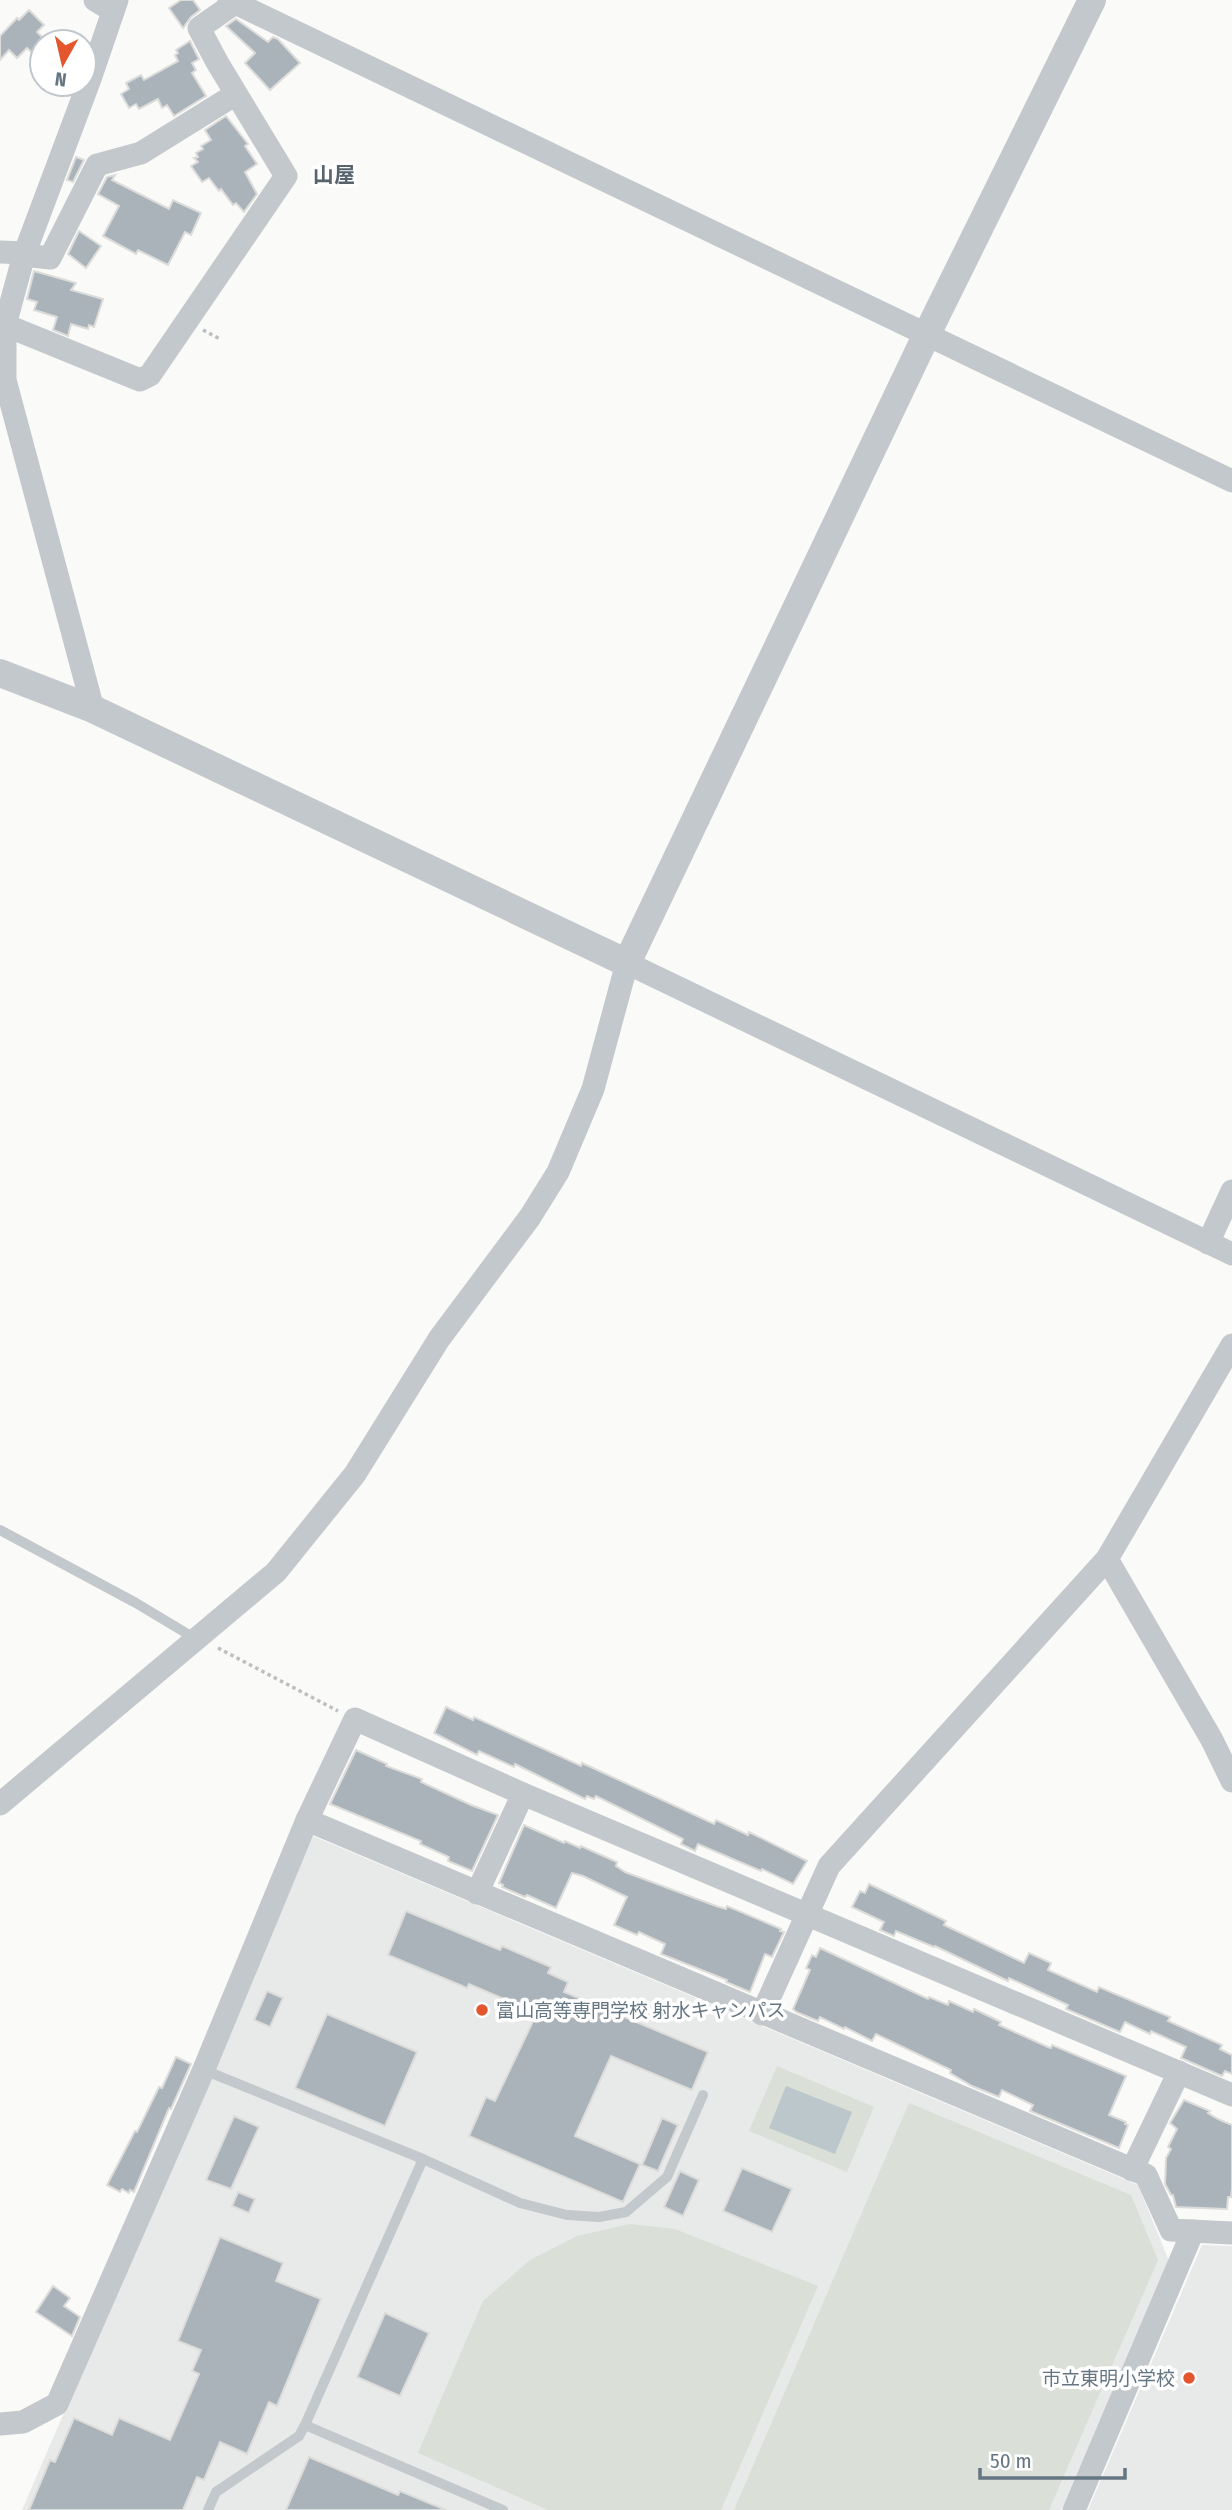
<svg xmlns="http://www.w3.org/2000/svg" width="1232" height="2510" font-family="'Fira Sans Condensed','Noto Sans JP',sans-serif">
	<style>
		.built { fill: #e8e9e9 }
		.green { fill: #dadfd7 }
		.water { fill: #bbc7cb }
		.building { fill: #aab3b9; stroke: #dcdcda; stroke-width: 2 }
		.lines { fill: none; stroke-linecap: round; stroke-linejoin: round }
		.path { stroke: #bbbfc2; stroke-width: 3.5; stroke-dasharray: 3.5 3.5; stroke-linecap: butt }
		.service { stroke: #c3c8cc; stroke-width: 10 }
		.minor { stroke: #c3c8cc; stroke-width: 23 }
		.tertiary { stroke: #c3c8cc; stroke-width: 28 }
		.poi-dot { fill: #e4572e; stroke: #fff; stroke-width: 2.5 }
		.labels { text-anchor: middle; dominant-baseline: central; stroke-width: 7; stroke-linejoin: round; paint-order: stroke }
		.poi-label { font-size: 19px; fill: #657683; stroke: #fff; text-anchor: start }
		.neighbourhood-label { font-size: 21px; font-weight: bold; fill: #57646e; stroke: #fff }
	</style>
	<rect width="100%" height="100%" fill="#fafaf8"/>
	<g class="built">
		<path d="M313,1836L1138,2185L1169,2261L1061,2510H22Z"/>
		<path d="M1202,2245L1232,2246V2510H1088Z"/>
	</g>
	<g class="green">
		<path d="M777,2066L874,2107L847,2172L749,2131Z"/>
		<path d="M909,2103L1131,2195L1158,2260L1049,2510H734Z"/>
		<path d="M630,2224L675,2229L818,2286L721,2510H548L418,2453L483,2301L530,2260L577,2236Z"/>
	</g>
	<path class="water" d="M786,2086L852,2112L835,2154L769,2128Z"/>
	<g class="building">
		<path d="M181,0H193L200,10L191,17L183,28L169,8Z"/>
		<path d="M29,10L44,25L37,32L42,37V62L27,48L17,58L9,50L0,60V36L17,18L19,20Z"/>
		<path d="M236,19L268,42L273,37L278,39L300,63L270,90L245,63L255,53L226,26Z"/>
		<path d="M190,41L199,59L192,63L196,70L192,73L206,96L174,116L167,105L162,108L158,99L139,109L136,104L129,108L121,94L129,89L126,83L141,75L144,80L178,61L175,55L178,53L176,50Z"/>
		<path d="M226,116L248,144L245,146L257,164L245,172L257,194L244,212L236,203L233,205L221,189L219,191L209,178L202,182L191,166L198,162L194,158L198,157L196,153L203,149L201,146L211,140L205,130Z"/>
		<path d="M76,157L84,160L73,182L67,180Z"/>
		<path d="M115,175L112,180L169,209L173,200L201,213L191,235L185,232L168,265L138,250L136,254L103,236L119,206L98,194L107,177Z"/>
		<path d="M79,231L101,246L86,268L68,254Z"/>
		<path d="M34,271L76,283L71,290L103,299L94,327L89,325L88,329L71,324L68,336L53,330L57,317L34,310L37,302L27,299Z"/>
		<path d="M446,1707L473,1720L474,1717L581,1766L582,1763L714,1824L716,1820L748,1835L749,1832L807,1861L793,1884L762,1869L761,1871L698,1844L695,1851L681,1844L683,1839L596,1796L594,1799L587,1796L585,1799L515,1764L514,1767L479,1751L477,1755L434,1733Z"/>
		<path d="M356,1750L387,1764L386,1766L422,1779L421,1782L471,1805L498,1815L472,1871L448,1861L449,1857L420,1844L421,1841L330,1804Z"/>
		<path d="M524,1825L564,1843L565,1841L580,1848L581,1846L601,1855L617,1862L616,1866L625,1872L716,1906L726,1909L727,1906L781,1929L780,1931L784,1932L772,1957L765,1954L750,1992L726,1982L727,1980L661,1954L665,1944L639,1932L637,1935L614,1925L627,1897L583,1876L572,1873L556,1908L527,1895L525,1897L502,1887L503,1885L499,1883Z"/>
		<path d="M869,1884L946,1921L944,1925L1024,1963L1029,1953L1051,1963L1048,1970L1097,1992L1099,1987L1170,2017L1168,2021L1222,2045L1220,2049L1232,2055V2074L1225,2071L1222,2076L1181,2058L1186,2047L1151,2031L1150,2034L1125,2022L1120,2032L1066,2009L1068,2005L1009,1978L1008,1981L935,1946L934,1947L896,1931L894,1936L880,1930L884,1922L852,1907L860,1891L865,1893Z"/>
		<path d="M406,1911L500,1950L502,1946L551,1967L548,1973L568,1982L564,1992L708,2052L692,2090L611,2056L575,2136L640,2164L623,2202L469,2136L486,2097L495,2101L537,2013L469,1984L467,1988L388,1955Z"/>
		<path d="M820,1948L928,1999L929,1997L948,2005L949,2001L973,2012L974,2009L1001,2022L999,2025L1048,2047L1051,2048L1052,2045L1126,2076L1109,2115L1126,2122L1125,2124L1128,2125L1119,2148L1030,2111L1033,2105L1002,2090L999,2097L972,2086L950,2073L951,2070L876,2034L872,2041L845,2027L844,2029L820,2017L818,2021L796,2012L793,2009L810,1970L806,1968L812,1955L816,1957Z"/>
		<path d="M267,1991L283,1998L270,2027L254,2020Z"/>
		<path d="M327,2014L417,2052L385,2126L295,2088Z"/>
		<path d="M176,2057L191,2064L171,2109L169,2108L134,2192L130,2190L129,2193L122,2189L120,2192L107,2185L135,2131L137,2132L159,2087L162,2088Z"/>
		<path d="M1184,2100L1210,2111L1208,2113L1218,2119L1232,2125V2188L1231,2197H1228L1227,2209L1176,2207L1173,2195H1171L1165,2184L1166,2158L1171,2149L1168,2147L1177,2129L1170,2123Z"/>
		<path d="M234,2116L259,2127L231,2189L206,2180Z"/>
		<path d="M662,2118L678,2125L658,2171L642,2165Z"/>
		<path d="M742,2168L792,2189L772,2232L723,2211Z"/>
		<path d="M680,2171L699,2180L683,2216L664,2207Z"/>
		<path d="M238,2192L255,2199L249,2213L232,2206Z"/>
		<path d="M220,2237L283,2263L276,2281L321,2299L277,2406L269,2402L247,2454L220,2442L204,2480L197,2477L183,2510H29L50,2460L55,2462L74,2418L112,2435L119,2418L170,2440L199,2374L192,2371L201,2350L178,2341Z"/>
		<path d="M53,2286L70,2298L64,2306L80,2317L72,2336L36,2312Z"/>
		<path d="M385,2313L429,2333L400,2396L357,2377Z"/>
		<path d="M309,2457L398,2495L400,2491L446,2510H286Z"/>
	</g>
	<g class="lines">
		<g class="path">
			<path d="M203,330L220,339"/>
			<path d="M218,1648L338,1711"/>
		</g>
		<g class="service">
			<path d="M0,1530L136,1603L196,1639"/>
			<path d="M204,2070L423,2159L305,2425L503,2510"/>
			<path d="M423,2159L520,2203L567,2215L599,2217L626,2212L667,2177L703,2095"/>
			<path d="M208,2510L216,2492L299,2436L305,2425"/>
		</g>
		<g class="minor">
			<path d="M95,0L113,11"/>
			<path d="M229,0L1232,481"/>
			<path d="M0,252L25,253"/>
			<path d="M24,255L50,258L97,165L141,153L236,94"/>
			<path d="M5,325L140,380L150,375L286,176L217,62L199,28L235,3"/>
			<path d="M93,709L5,380V325L24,255L90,79L117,0"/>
			<path d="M1208,1243L1232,1191"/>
			<path d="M1107,1559L1212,1740L1232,1781"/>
			<path d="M0,1804L276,1572L355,1474L439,1339L530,1217L558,1172L593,1089L627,963L1232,1254"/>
			<path d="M477,1893L523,1794"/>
			<path d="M762,2014L829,1866L1107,1559L1232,1345"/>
			<path d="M1232,2095L523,1794L355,1719L307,1820L1146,2175L1171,2230L1232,2233"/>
			<path d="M1132,2170L1179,2072"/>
			<path d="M0,2424L23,2422L57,2404L204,2069L307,1820"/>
			<path d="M1074,2510L1193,2231"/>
		</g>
		<path class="tertiary" d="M0,673L93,709L627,963L926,336L1092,0"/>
	</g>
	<g class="poi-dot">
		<circle cx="482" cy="2010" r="7"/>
		<circle cx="1189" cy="2378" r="7"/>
	</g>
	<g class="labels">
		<g class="poi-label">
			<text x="496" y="2010">富山高等専門学校 射水キャンパス</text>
			<text x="1175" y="2378" text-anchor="end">市立東明小学校</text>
		</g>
		<g class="neighbourhood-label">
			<text x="334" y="175">山屋</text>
		</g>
	</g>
	<g transform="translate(63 63) rotate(188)"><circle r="33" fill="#ffffff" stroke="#c1c8cd" stroke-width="2"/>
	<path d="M0-5L12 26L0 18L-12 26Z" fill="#e4572e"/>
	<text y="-10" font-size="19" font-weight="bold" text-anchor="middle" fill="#657683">N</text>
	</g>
	<path d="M980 2468v10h145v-10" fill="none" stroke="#657683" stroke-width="3.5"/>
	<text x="990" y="2468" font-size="21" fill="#657683" stroke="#ffffff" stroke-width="5" paint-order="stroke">50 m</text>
</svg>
